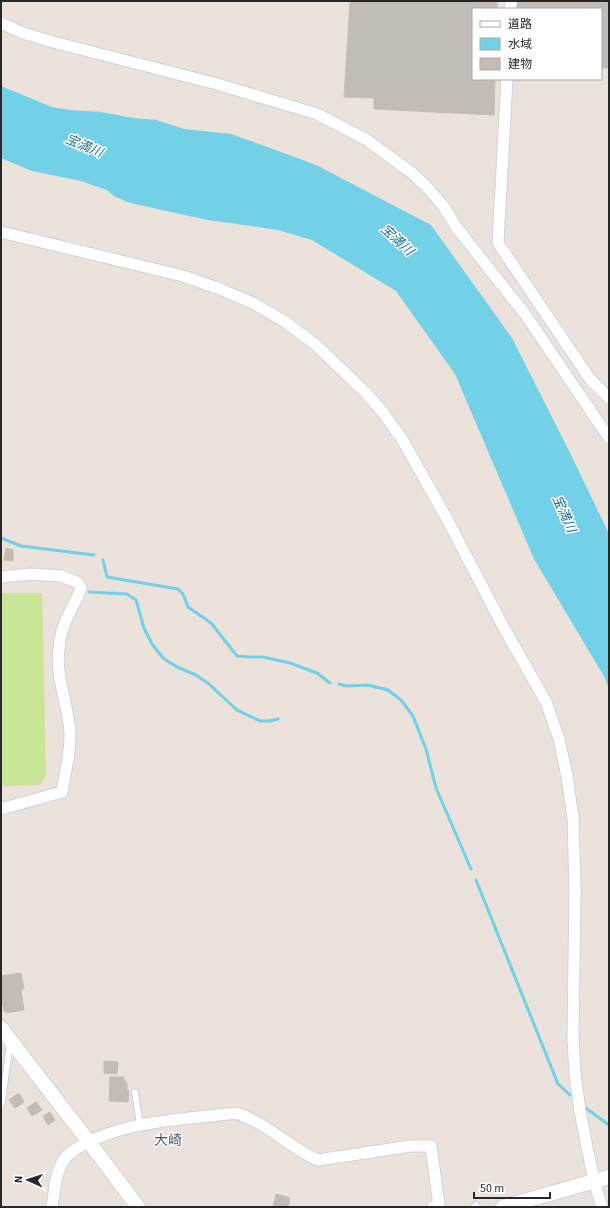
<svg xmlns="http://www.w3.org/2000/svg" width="610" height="1208" font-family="'Source Sans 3','Noto Sans JP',sans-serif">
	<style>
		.pitch { fill: #c9e596 }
		.water { fill: #72d0e7 }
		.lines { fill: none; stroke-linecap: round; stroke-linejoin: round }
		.stream { stroke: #72d0e7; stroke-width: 3 }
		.building { fill: #c2bcb7; stroke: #c5beb5 }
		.service-casing { stroke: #d0d4e1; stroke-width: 8 }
		.minor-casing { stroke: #d0d4e1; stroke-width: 13 }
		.tertiary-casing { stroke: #d0d4e1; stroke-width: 16 }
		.service { stroke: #fff; stroke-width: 5.5 }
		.minor { stroke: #fff; stroke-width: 11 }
		.tertiary { stroke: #fff; stroke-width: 14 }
		.labels { text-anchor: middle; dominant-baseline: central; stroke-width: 3; stroke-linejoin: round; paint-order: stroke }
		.water-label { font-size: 13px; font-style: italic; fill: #146e90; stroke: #fff }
		.quarter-label { font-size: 14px; fill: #4c5676; stroke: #fff }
	</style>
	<rect width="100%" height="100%" fill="#eae2db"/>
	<path class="pitch" d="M1,593H42L46,775L40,785L1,786Z"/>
	<path class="water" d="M1,86L52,107L70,110L101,112L133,118L156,120L184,129L231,134L300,159L318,166L431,225L512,338L572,457L609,534V689L605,678L534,559L455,374L396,291L312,240L278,230L208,220L130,203L114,196L107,190L81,181L32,171L1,158Z"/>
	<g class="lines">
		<g class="stream">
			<path d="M1,538L21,546L94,555"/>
			<path d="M103,560L107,577L178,589L183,594L188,607L211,623L237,656L250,657H263L290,663L317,673L330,683"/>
			<path d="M89,592L127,594L136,600L144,628L152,644L163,658L177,667L196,675L209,684L237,710L260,721H270L278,719"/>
			<path d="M339,684L347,686L368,685L388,690L401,700L413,716L426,749L436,788L471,869"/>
			<path d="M476,880L558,1084L570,1095"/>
			<path d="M583,1106L609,1125"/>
		</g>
	</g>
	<g class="building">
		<path d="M350,1H497V9H473V79H495L494,115L374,109V98L344,97Z"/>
		<path d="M518,1H609V68H601V9H517Z"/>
		<path d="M6,548L13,550V561L4,560Z"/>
		<path d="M21,973L24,989H21L24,1010L6,1013V1011H4L2,1000H1V976Z"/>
		<path d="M104,1061L118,1062L117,1074L104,1073Z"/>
		<path d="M110,1077H124V1081H126V1083H127V1091H129L128,1102L109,1101Z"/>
		<path d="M19,1093L24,1102L15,1108L9,1100Z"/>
		<path d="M36,1102L42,1110L32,1116L27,1108Z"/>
		<path d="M50,1112L55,1120L48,1125L43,1116Z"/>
		<path d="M276,1194L290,1198L288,1207H273Z"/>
	</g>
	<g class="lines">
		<defs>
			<g id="service">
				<path d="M135,1092L140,1125"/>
				<path d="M1,1105L2,1102L10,1044"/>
				<path d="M474,1207L476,1205L477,1207"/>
			</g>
			<g id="minor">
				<path d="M510,9L511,1"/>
				<path d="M1,23L23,33L53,42L217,84L317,114L367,140L412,173L426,186L444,207L457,228L525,314L609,438"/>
				<path d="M507,79L498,243L590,379L609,398"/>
				<path d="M1,232L183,276L220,289L253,303L284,321L316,345L366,393L381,410L402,439L447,519L504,628L546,702L559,739L567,776L573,818L575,890L573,1038L575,1074L580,1111L588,1152L594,1181L602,1207"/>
				<path d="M1,577L31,574L61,576L77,582L81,588C78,598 72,606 68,616C63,626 60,636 59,648C55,676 68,704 70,732C71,752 65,772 62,792L1,809"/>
				<path d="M52,1207C55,1190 55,1168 68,1155C74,1149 81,1146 88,1142C125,1124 168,1120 209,1116C217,1116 232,1112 239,1114C268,1124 290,1148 318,1160L411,1146H431L439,1205L433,1207"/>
			</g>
			<g id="tertiary">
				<path d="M1,1028L89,1142L138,1207"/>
				<path d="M503,1207L609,1177"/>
			</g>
		</defs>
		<use href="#service" class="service-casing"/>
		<use href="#minor" class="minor-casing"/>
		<use href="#tertiary" class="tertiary-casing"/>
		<use href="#service" class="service"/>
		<use href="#minor" class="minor"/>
		<use href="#tertiary" class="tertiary"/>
	</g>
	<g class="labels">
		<g class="water-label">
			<text transform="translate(84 146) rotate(23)">宝満川</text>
			<text transform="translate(397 240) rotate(43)">宝満川</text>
			<text transform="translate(564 514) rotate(66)">宝満川</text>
		</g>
		<g class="quarter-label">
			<text x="168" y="1141">大崎</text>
		</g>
	</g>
	<rect width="610" height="1208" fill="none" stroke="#282828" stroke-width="4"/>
	<rect x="472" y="8" width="130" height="72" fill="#ffffff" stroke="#a9a9a9"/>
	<rect x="480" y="21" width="20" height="6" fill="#ffffff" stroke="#a9a9a9"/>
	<text x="508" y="28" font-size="12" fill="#282828">道路</text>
	<rect x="480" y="38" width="20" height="12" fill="#72d0e7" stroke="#a9a9a9"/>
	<text x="508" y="48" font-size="12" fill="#282828">水域</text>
	<rect x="480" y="58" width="20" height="12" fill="#c2bcb7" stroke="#a9a9a9"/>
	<text x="508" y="68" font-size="12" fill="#282828">建物</text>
	<g transform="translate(28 1180) rotate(273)" stroke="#ffffff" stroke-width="3" paint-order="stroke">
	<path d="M0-3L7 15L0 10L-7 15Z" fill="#282828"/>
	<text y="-6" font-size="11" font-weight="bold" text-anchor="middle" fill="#282828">N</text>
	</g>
	<path d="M474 1192v6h76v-6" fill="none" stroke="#282828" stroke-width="2"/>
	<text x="480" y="1192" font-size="12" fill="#282828" stroke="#ffffff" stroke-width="3" paint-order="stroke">50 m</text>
</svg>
